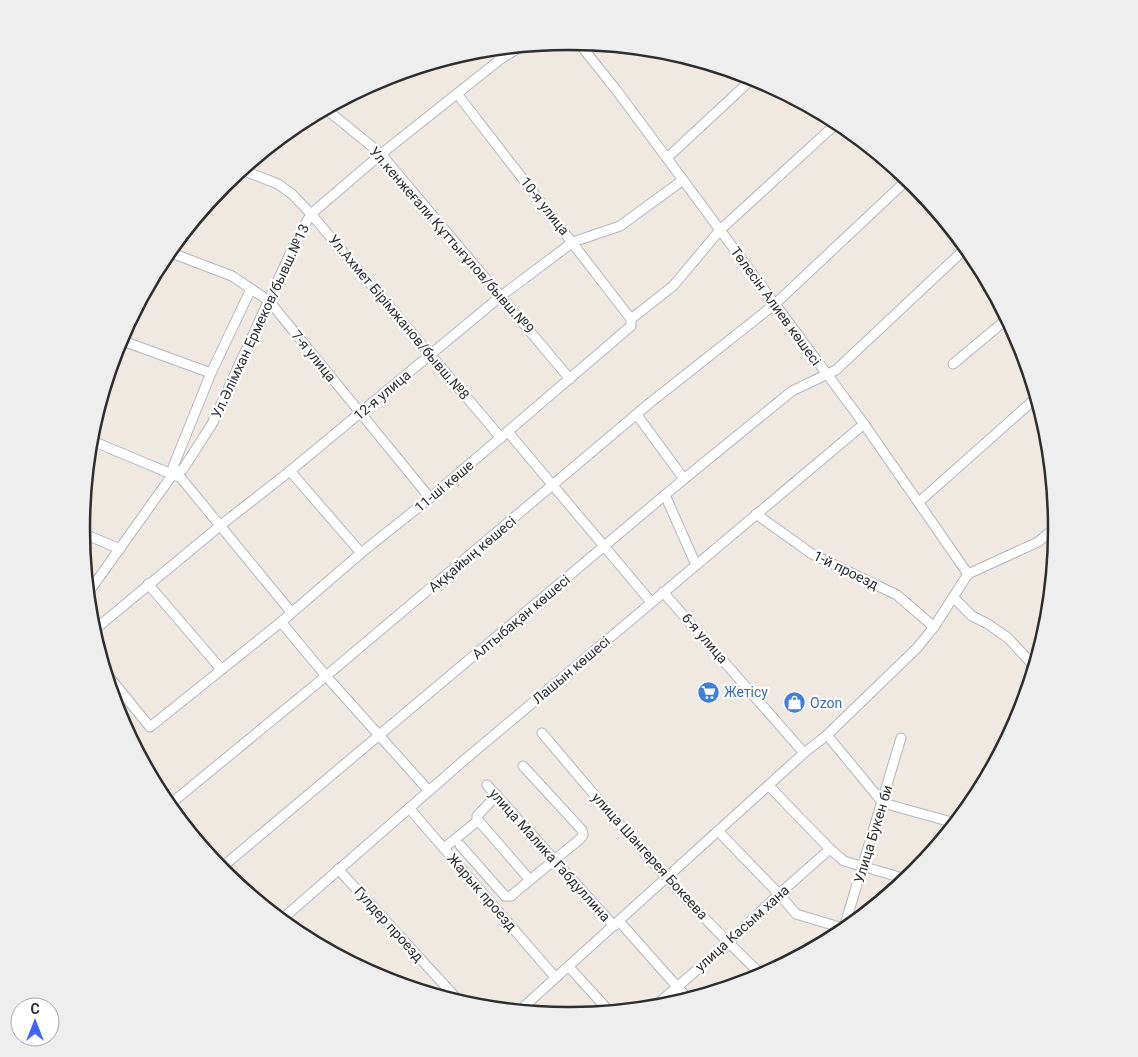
<svg xmlns="http://www.w3.org/2000/svg" width="1138" height="1057" font-family="Roboto,sans-serif">
	<style>
		.lines { fill: none; stroke-linecap: round; stroke-linejoin: round }
		.minor-casing { stroke: #b4b7c1; stroke-width: 11 }
		.minor { stroke: #fff; stroke-width: 9 }
		.labels { text-anchor: middle; dominant-baseline: central; stroke-width: 4.5; stroke-linejoin: round; paint-order: stroke }
		.street-label { font-size: 14px; fill: #2e2e2e; stroke: #fff }
		.shop-label { font-size: 14px; fill: #366cbe; stroke: #fff; text-anchor: start }
		.rim { fill: none; stroke: #2e2e2e; stroke-width: 2.5 }
	</style>
	<rect width="100%" height="100%" fill="#efe9e1"/>
	<g class="lines">
		<defs>
			<g id="minor">
				<path d="M578,42L617,91L864,424L968,574"/>
				<path d="M493,49L502,58"/>
				<path d="M458,95L631,319"/>
				<path d="M326,109L381,154L570,379"/>
				<path d="M667,158L753,78"/>
				<path d="M242,170L278,184L292,194L311,214L501,438"/>
				<path d="M169,252L232,276L269,301L430,498"/>
				<path d="M120,340L211,373"/>
				<path d="M953,364L1007,319"/>
				<path d="M637,415L684,479"/>
				<path d="M508,432L651,602"/>
				<path d="M90,440L181,478L291,612"/>
				<path d="M290,471L361,553"/>
				<path d="M173,474L183,469L212,424L296,241L311,214L381,154L502,58L522,46"/>
				<path d="M665,495L696,565"/>
				<path d="M919,502L1036,398"/>
				<path d="M756,514L812,554L897,595L934,627"/>
				<path d="M82,533L120,549"/>
				<path d="M148,584L221,669"/>
				<path d="M663,592L804,753"/>
				<path d="M88,593L173,474V467L211,373L251,289"/>
				<path d="M953,597L972,616L988,624L1008,638L1034,666"/>
				<path d="M281,622L326,676L429,791"/>
				<path d="M93,631L221,525L290,471L501,296L573,242L620,226L683,180"/>
				<path d="M106,673L150,727L281,622L361,553L430,498L631,326V319L673,286L720,230L838,122"/>
				<path d="M542,733C612,816 682,900 762,975"/>
				<path d="M827,735L883,803L955,823"/>
				<path d="M487,785L614,926"/>
				<path d="M769,786L830,849L844,861L906,879"/>
				<path d="M497,795L477,816V819L530,880L580,839L583,835L582,830L523,766"/>
				<path d="M169,805L326,676L651,402L775,304L908,179"/>
				<path d="M409,808L555,977"/>
				<path d="M718,831L779,894L796,914L846,929"/>
				<path d="M460,845L505,896H511L530,880"/>
				<path d="M444,848L475,823L478,822"/>
				<path d="M221,868L684,479L792,391L836,370L966,248"/>
				<path d="M338,869L460,1002"/>
				<path d="M281,920L462,762L864,424"/>
				<path d="M619,921L688,999"/>
				<path d="M843,931L901,738"/>
				<path d="M569,967L610,1012"/>
				<path d="M654,1007L728,943L779,894L830,849"/>
				<path d="M519,1011L804,753L827,735L917,648L934,627L968,574L1038,542L1056,527"/>
			</g>
		</defs>
		<use href="#minor" class="minor-casing"/>
		<use href="#minor" class="minor"/>
	</g>
	<defs>
		<symbol id="supermarket-disc" viewBox="-11 -11 22 22"><circle r="9.5" fill="#3f7fe0" stroke="#fff"/><path d="M-6-5.5h2.5l.6 2H6L4.5 2H-2.5L-4.4-4H-6ZM-1.5 3.2a1.3 1.3 0 1 0 .1 0ZM3 3.2a1.3 1.3 0 1 0 .1 0Z" fill="#fff"/></symbol>
		<symbol id="shop-disc" viewBox="-11 -11 22 22"><circle r="9.5" fill="#3f7fe0" stroke="#fff"/><path d="M-5-2.5h2.3a2.7 3.5 0 0 1 5.4 0H5L5.5 6h-11ZM-1.5-2.5h3a1.5 2.3 0 0 0-3 0Z" fill="#fff"/></symbol>
	</defs>
	<g fill-rule="evenodd">
		<use href="#supermarket-disc" x="696" y="680" width="25" height="25"/>
		<use href="#shop-disc" x="782" y="690" width="25" height="25"/>
	</g>
	<g class="labels">
		<g class="street-label">
			<text transform="translate(545 206) rotate(52)">10-я улица</text>
			<text transform="translate(452 240) rotate(49)">Ул.кенжеғали Құттығұлов/бывш.№9</text>
			<text transform="translate(776 306) rotate(54)">Төлесін Алиев көшесі</text>
			<text transform="translate(399 317) rotate(50)">Ул.Ахмет Бірімжанов/бывш.№8</text>
			<text transform="translate(260 321) rotate(-65)">Ул.Әлімхан Ермеков/бывш.№13</text>
			<text transform="translate(314 356) rotate(51)">7-я улица</text>
			<text transform="translate(382 395) rotate(-40)">12-я улица</text>
			<text transform="translate(444 486) rotate(-40)">11-ші көше</text>
			<text transform="translate(472 554) rotate(-40)">Аққайың көшесі</text>
			<text transform="translate(846 570) rotate(26)">1-й проезд</text>
			<text transform="translate(521 617) rotate(-40)">Алтыбақан көшесі</text>
			<text transform="translate(705 638) rotate(49)">6-я улица</text>
			<text transform="translate(571 670) rotate(-40)">Лашын көшесі</text>
			<text transform="translate(873 834) rotate(-73)">Улица Букен би</text>
			<text transform="translate(550 855) rotate(48)">улица Малика Габдуллина</text>
			<text transform="translate(650 856) rotate(48)">улица Шангерея Бокеева</text>
			<text transform="translate(482 892) rotate(49)">Жарык проезд</text>
			<text transform="translate(389 924) rotate(48)">Гулдер проезд</text>
			<text transform="translate(742 928) rotate(-42)">улица Касым хана</text>
		</g>
		<g class="shop-label">
			<text x="724" y="692">Жетісу</text>
			<text x="810" y="703">Ozon</text>
		</g>
	</g>
	<path d="M0 0H1138V1057H0ZM568 50H570A478 478 0 0 1 1048 528V529A478 478 0 0 1 570 1007H568A478 478 0 0 1 90 529V528A478 478 0 0 1 568 50Z" fill="#eee" fill-rule="evenodd"/>
	<path class="rim" d="M568 50H570A478 478 0 0 1 1048 528V529A478 478 0 0 1 570 1007H568A478 478 0 0 1 90 529V528A478 478 0 0 1 568 50Z"/>
	<g transform="translate(35 1022)"><circle r="24" fill="#ffffff" stroke="#ababab"/>
	<path d="M0-4L9 19L0 12L-9 19Z" fill="#4264fb"/>
	<text y="-8" font-size="14" font-weight="bold" text-anchor="middle" fill="#2e2e2e">С</text>
	</g>
</svg>
